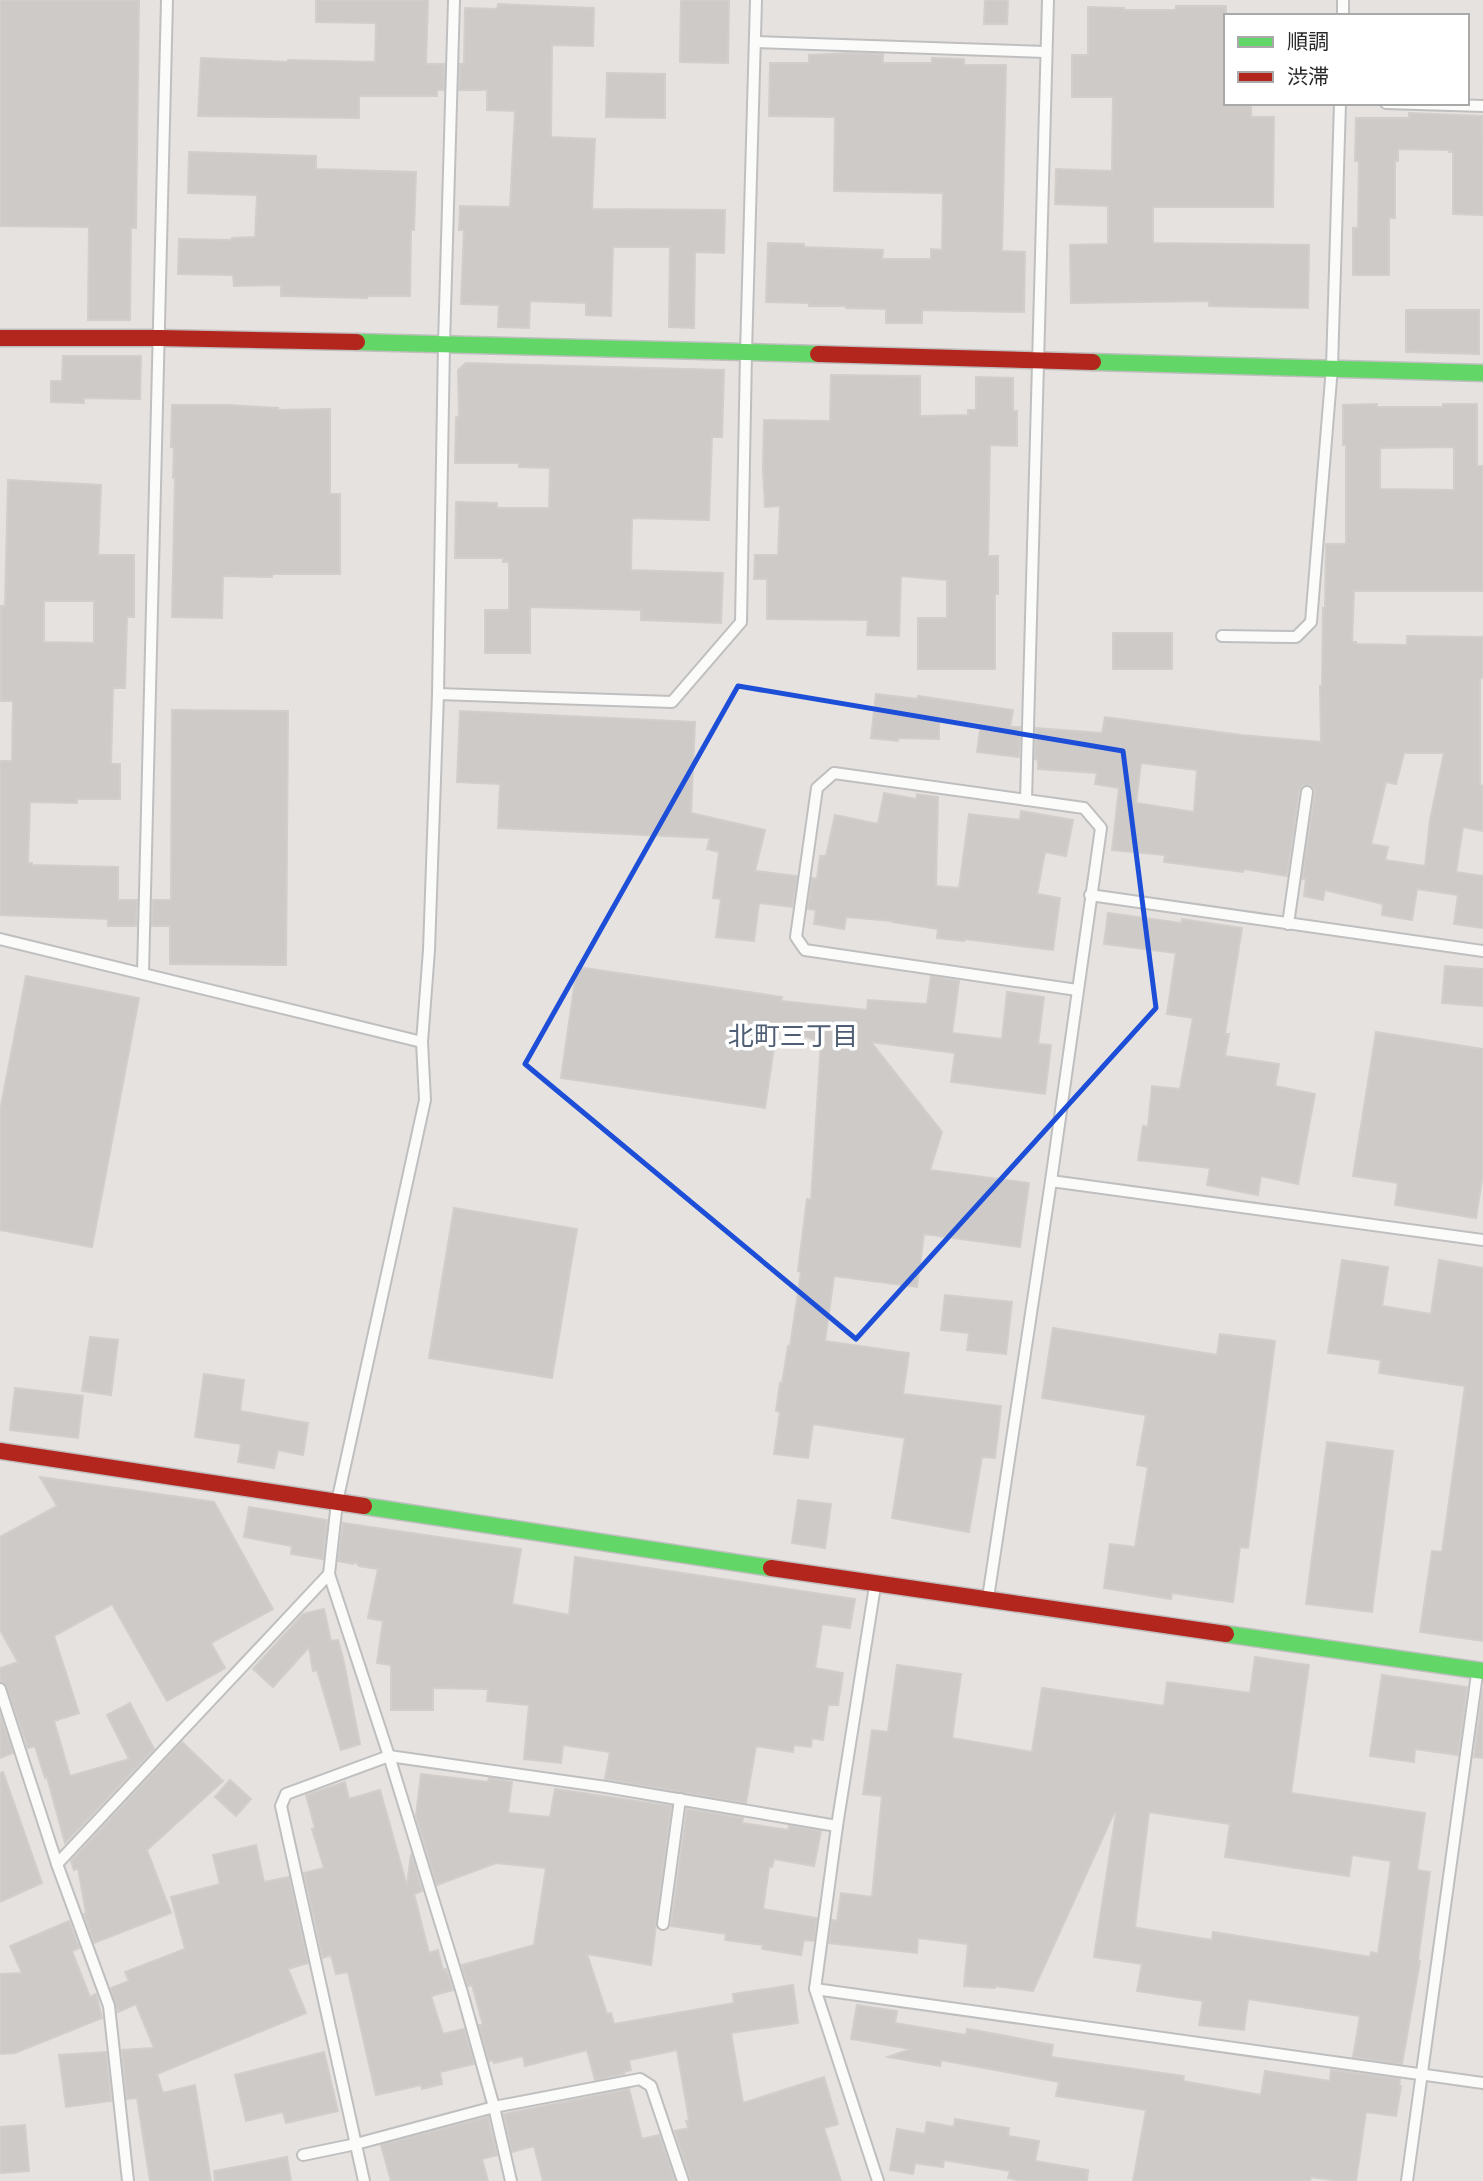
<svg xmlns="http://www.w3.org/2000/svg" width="1483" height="2181" font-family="'PT Sans','Noto Sans JP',sans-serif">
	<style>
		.building { fill: #cdcac8; stroke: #d1cecb; stroke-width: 2; fill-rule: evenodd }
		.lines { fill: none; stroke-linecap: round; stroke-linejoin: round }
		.lane-casing { stroke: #c0bfc0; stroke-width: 14 }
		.fast-casing { stroke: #c0bfc0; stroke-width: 19 }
		.jam-casing { stroke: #c0bfc0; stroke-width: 19 }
		.lane { stroke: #fbfbfa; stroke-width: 10 }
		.fast { stroke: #63d668; stroke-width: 16 }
		.jam { stroke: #b3261e; stroke-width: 16 }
		.marked { fill: none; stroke: #1d4ed8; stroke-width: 5; stroke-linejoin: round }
		.labels { text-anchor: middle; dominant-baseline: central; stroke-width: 7; stroke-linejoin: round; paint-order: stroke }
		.neighbourhood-label { font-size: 26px; fill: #4f5e74; stroke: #fff }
	</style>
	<rect width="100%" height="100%" fill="#e6e2df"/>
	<g class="building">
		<path d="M0,0H139L136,228H131L130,320H88L89,227L0,226Z"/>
		<path d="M316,0H428L426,64H444V90H437V96H359V118L198,116L201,58L288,62V60L375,62L376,23L316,22Z"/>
		<path d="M681,0H729L728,63L680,62Z"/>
		<path d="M985,0H1008L1007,24H984Z"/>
		<path d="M498,4L594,8L593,46L552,45L551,137L595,139L592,209L725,210L724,253L695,252L694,328L669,327L670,247H613L611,316L586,315V303L530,301L529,328L498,327L499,305L461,304L464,230H459L460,206L510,207L515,111L487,110V90H459L460,64H464L465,8L497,9Z"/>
		<path d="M1176,6H1226V103H1251V117H1274L1273,207H1153V243L1309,245L1308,308L1209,306V301L1071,303L1070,245L1108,244V206L1055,204L1056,169L1112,171L1113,97H1072V55H1088V7L1124,8V10H1176Z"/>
		<path d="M851,53L883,54V63H932V58L964,59V65H1006L1002,251L1025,252L1024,312L922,310V323H886V309L846,308V306H809V303L766,302L768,243L804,244V247L883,250L882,259H931V249L942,250L943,193L834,191L835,117L769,116L770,63H809V55Z"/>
		<path d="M607,73L665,74V118L606,117Z"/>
		<path d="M1409,113L1482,116L1483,215L1453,214V152H1449V150L1398,149V161H1395V218H1389V275H1353V228H1358L1359,161H1355L1356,118H1409Z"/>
		<path d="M189,152L316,156V169L416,172L414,230H411L410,296H367V298L281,296V285L234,286L233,275L178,274L179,239L232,240V238L255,237L257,195L188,193Z"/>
		<path d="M1406,310H1479V354L1406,352Z"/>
		<path d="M63,356H141L140,399L84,398V403L51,402V381H62Z"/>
		<path d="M466,363L724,370L722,437H712L709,520L632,518L631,570L723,573L721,623L641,620V610L530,607V653H485V610H509V562H503V558H455L456,502L497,503V508H549L550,468L519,467V463H455L456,417H459L458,370Z"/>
		<path d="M831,375L920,376V416L968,415V410H976V377L1013,378V411H1017V446L990,445L988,556H998V594H995V669H918V618H947V580L901,576L899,636L867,635L868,620L767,619V579H754L755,555H778L780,506L765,507L763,469L764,420L830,421Z"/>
		<path d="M1377,404V407H1443V404H1477V466H1483V591H1354L1352,642H1356V644L1407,645V636L1483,637V678H1480V785L1483,786V831L1463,827L1456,872L1483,876V928L1454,924L1458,895L1417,889L1412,920L1382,915L1383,904L1325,890L1323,900L1304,896L1306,879H1302L1315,793L1314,788L1309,784L1303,785L1299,791L1287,876L1244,869L1243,872L1164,862L1165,855L1112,850L1119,788L1095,784L1097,773L1038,769V760L1035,759L1036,728L1102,733L1105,717L1241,735L1321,742L1320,686H1322L1323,608H1325L1326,544H1346V445H1343V405ZM1454,447V490L1380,489V448ZM1404,753H1444L1430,820L1425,866L1385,860L1388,847L1371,844L1386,782L1396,784ZM1141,763L1197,770L1194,812L1136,803Z"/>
		<path d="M172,405H229L278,408V410L330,409V494H340V574H272V577L223,576L222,618L172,617L175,478H173L174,447H171Z"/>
		<path d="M8,480L101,485L98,555H134V617H127L125,688H113L111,764H120V799H77V803L30,802L28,863H32V865L118,867V900H137L136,926H108V919L0,915V761H12L13,701H1V606H5ZM44,601H94V643L44,642Z"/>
		<rect x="1113" y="633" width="59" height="36"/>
		<path d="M876,694L918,699V696L1013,710L1010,727H1020L1019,757L977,752L981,723L939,719V739L898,738V741L871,738Z"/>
		<path d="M172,710L288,711L286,965L170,964V926H152L153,900H171Z"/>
		<path d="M460,711L695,722L691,813L765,830L755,871L797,876L792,907L759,903L754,941L716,937L721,899L713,898L719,852L707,849L710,838L498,828L500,784L457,782Z"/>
		<path d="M884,793L916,799L917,794L938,797L936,886L959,888L969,814L1020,820L1021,811L1073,820L1066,856L1045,852L1037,894L1060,898L1053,950L965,939L964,941L937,938L938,929L892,922V921L846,917L844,929L814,924L816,910L808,909L812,878L817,879L820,856H826L835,815L878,824Z"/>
		<path d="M1108,913L1181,923L1182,919L1242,928L1225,1034H1229L1225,1056L1279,1064L1275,1086L1315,1094L1298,1184L1261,1176L1258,1195L1207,1185L1210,1168L1138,1160L1143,1126L1148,1127L1152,1086L1180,1089L1193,1018L1167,1014L1176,953L1104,944Z"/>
		<path d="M1445,966L1483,969V1006L1442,1003Z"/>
		<path d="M577,967L782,997L781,1001L867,1010L868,1000L927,1004L931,976L959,981L952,1033L1002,1039L1007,992L1044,997L1038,1044L1051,1045L1045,1094L951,1082L955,1053L871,1042L942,1132L930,1170L1029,1183L1020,1247L924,1234L917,1287L834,1276L825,1341L909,1353L903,1394L1001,1406L995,1458L982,1457L969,1532L892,1518L905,1438L813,1424L808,1458L774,1454L780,1412L776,1411L780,1383L782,1384L788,1346L790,1347L801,1272L798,1271L807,1199L811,1200L821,1042L777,1027L765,1108L561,1078Z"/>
		<path d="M26,976L139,998L92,1247L0,1230V1111Z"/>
		<path d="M1376,1032L1483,1049V1174L1476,1218L1395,1205L1398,1183L1353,1176Z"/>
		<path d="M454,1208L577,1229L552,1378L429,1358Z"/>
		<path d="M1342,1260L1388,1267L1382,1306L1431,1314L1439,1260L1483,1268V1641L1420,1632L1432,1551L1442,1552L1465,1386L1379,1373L1381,1360L1328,1353Z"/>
		<path d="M945,1295L1012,1302L1006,1354L967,1350L969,1333L941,1330Z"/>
		<path d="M1053,1328L1217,1355L1220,1334L1275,1341L1248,1548L1240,1547L1233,1602L1172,1593L1171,1599L1104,1588L1110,1544L1135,1547L1148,1467L1137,1465L1146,1415L1042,1398Z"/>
		<path d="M90,1337L118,1340L111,1395L82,1391Z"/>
		<path d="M204,1374L244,1380L240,1411L308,1423L303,1455L278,1450L274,1468L238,1462L241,1444L195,1437Z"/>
		<path d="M15,1388L83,1396L78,1438L10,1430Z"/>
		<path d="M1327,1442L1393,1451L1372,1612L1306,1604Z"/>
		<path d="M40,1477L214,1502L273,1609L211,1643L225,1668L167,1701L112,1604L54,1636L79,1713L54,1721L70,1776L129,1759L107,1715L130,1703L154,1749L65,1843L47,1777L45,1778L35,1746L28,1748L7,1687L0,1681V1668L18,1662L0,1630V1537L57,1506Z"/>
		<path d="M798,1500L831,1504L825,1548L792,1543Z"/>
		<path d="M249,1507L327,1520L323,1559L291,1554L292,1546L244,1537Z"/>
		<path d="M343,1523L521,1549L512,1604L569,1615L575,1557L855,1599L850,1628L822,1624L815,1668L843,1673L838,1705H828L823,1740L812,1738L811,1747L794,1745L793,1752L756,1746L746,1803L605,1779L610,1752L563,1745L561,1763L524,1759L529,1705L487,1701L488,1689L433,1688V1710H391V1665L377,1663L383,1621L368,1618L378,1569L359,1566L356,1562L353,1564L338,1561Z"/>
		<path d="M324,1609L331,1641L338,1640L343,1658L360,1744L341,1750L317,1670L313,1671L309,1647L273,1687L253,1669L303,1614Z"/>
		<path d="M1255,1657L1309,1665L1291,1793L1425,1813L1417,1870L1430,1872L1418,1960L1420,1961L1402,2064L1353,2057L1360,2016L1248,1999L1244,2030L1199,2025L1203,2001L1137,1991L1142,1964L1094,1957L1116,1813H1114L1033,1991L995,1986V1988L964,1986L968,1944L918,1938L917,1953L829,1943L832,1920L837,1921L841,1893L872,1897L882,1796L863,1794L872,1730L888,1732L897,1665L961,1674L952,1738L1032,1752L1042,1688L1164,1706L1167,1682L1250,1693ZM1149,1812L1230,1824L1225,1857L1349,1876L1352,1855L1391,1861L1378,1954L1371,1952L1370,1957L1213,1932L1212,1940L1138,1928L1135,1927Z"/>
		<path d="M1382,1675L1467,1687L1458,1755L1415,1749L1414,1762L1370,1756Z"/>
		<path d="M1483,1689V1758L1474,1757Z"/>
		<path d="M0,1714L13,1753L0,1758Z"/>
		<path d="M182,1742L223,1781L147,1850L171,1913L94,1943L84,1914L86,1913L78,1868L74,1870L71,1861Z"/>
		<path d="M3,1772L42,1883L0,1902V1773Z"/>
		<path d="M421,1774L488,1782L489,1778L512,1782L508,1813L550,1817L555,1789L671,1806L651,1965L587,1954L607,2014L611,2013L614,2024L734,2003L733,1994L793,1985L798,2023L731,2033L743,2103L824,2077L838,2124L824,2128L841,2181H691L675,2131L689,2128L686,2121L689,2120L677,2050L629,2060L631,2070L624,2072V2074L595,2080L587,2050L525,2066L523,2056L494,2063L493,2060L489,2061L479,2025H483L472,1985L468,1986L462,1965L534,1945L546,1868L496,1863L437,1885L416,1816Z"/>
		<path d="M230,1780L251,1799L236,1816L215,1797Z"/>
		<path d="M345,1782L349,1799L380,1790L407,1886L411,1854L422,1891L414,1894L429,1953L438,1950L443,1970L446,1969L453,1990L431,1996L443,2034L464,2029L474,2064L440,2072L442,2084L422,2089L421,2085L376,2095L348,1972L336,1974L331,1955L323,1958L304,1873L324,1868L312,1829L315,1828L306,1795Z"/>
		<path d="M687,1809L743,1818L742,1823L788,1830L789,1826L821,1831L814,1866L774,1859L772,1867H769L763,1909L817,1918L814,1941L804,1940L801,1955L762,1949L763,1945L725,1940L726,1934L671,1926Z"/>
		<path d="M256,1845L264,1882L289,1877L308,1963L288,1969L306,2013L157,2074L163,2093L195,2085L211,2181H150L137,2098L127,2099L122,2050L154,2048L136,2004L118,2012L111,1988L129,1981L125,1972L185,1949L171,1897L220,1884L213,1855Z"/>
		<path d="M69,1921L79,1948L72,1951L90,1997L96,1994L102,2018L15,2053L0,2054V1974L22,1973L10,1946Z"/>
		<path d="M857,2005L897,2011L895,2023L966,2035L967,2029L1007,2036L1053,2045L1051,2057L1184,2076L1183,2081L1261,2095L1265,2071L1330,2081L1331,2070L1400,2079L1399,2086H1401L1396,2116L1366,2112L1356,2181H1339L1311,2177L1310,2181H1133L1146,2110L1056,2096L1059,2082L941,2060L940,2066L888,2057L911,2049L851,2039Z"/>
		<path d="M106,2052L111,2101L66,2107L59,2055Z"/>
		<path d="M324,2052L338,2111L286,2123L283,2112L246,2121L235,2075Z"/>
		<path d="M629,2089L642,2139L659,2135L675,2181H543L534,2146L512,2152L504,2114Z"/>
		<path d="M488,2117L497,2155L482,2159L488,2181H391L381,2145Z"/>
		<path d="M955,2119L1009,2128L1008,2136L1039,2141L1035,2161L1088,2170L1087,2181H1022L1008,2178L1010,2171L944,2160L943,2167L915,2163L913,2174L890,2170L897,2129L925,2134L927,2122L954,2127Z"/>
		<path d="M25,2125L29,2171L0,2173V2127Z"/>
		<path d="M287,2157L291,2181H215L214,2171Z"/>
	</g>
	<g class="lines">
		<defs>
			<g id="lane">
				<path d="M454,0L444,344L438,694L429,950L422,1042L425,1100L337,1502L329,1574L389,1756L463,1996L494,2107L511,2181"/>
				<path d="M1343,16V0"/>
				<path d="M755,42L1046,52"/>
				<path d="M1386,103L1483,106"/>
				<path d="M1222,636L1296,637L1311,622L1332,367L1340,103"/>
				<path d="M438,694L672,702L741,622L746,353L756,0"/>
				<path d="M1026,800L1048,0"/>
				<path d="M1090,895L1483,951"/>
				<path d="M1288,924L1307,792"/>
				<path d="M0,939L422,1042"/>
				<path d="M143,973L167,0"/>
				<path d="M1051,1181L1483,1240"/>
				<path d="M875,1586L837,1826L815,1989L878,2181"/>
				<path d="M988,1598L1051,1181L1101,828L1084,808L834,773L817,788L796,937L805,950L1077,990"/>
				<path d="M0,1689L57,1864L109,2006L128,2181"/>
				<path d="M57,1864L329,1574"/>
				<path d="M663,1924L680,1799"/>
				<path d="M815,1989L1483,2083"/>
				<path d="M303,2155L356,2144L494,2107L640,2079L651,2086L683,2181"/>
				<path d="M364,2181L281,1806L286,1794L389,1756L606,1787L837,1826"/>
				<path d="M1407,2181L1477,1674"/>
			</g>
			<g id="fast">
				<path d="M357,342L818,354"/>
				<path d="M1093,362L1483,373"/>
				<path d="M364,1506L771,1568"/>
				<path d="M1226,1634L1483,1671"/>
			</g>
			<g id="jam">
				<path d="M0,338H160L357,342"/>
				<path d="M818,354L1093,362"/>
				<path d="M0,1451L364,1506"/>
				<path d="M771,1568L1226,1634"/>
			</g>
		</defs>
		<use href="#lane" class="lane-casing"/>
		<use href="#fast" class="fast-casing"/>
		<use href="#jam" class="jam-casing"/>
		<use href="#lane" class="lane"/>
		<use href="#fast" class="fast"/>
		<use href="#jam" class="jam"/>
	</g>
	<path class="marked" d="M738,686L1123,751L1156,1008L856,1339L525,1064Z"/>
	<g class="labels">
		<g class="neighbourhood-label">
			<text x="793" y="1035">北町三丁目</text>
		</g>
	</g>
	<rect x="1224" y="14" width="245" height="91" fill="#ffffff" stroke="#a9a9a9" stroke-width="2"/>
	<rect x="1238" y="37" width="35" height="10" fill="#63d668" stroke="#a9a9a9" stroke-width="2"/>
	<text x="1287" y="49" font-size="21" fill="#292929">順調</text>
	<rect x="1238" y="72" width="35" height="10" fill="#b3261e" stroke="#a9a9a9" stroke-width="2"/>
	<text x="1287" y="84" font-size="21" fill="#292929">渋滞</text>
</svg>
